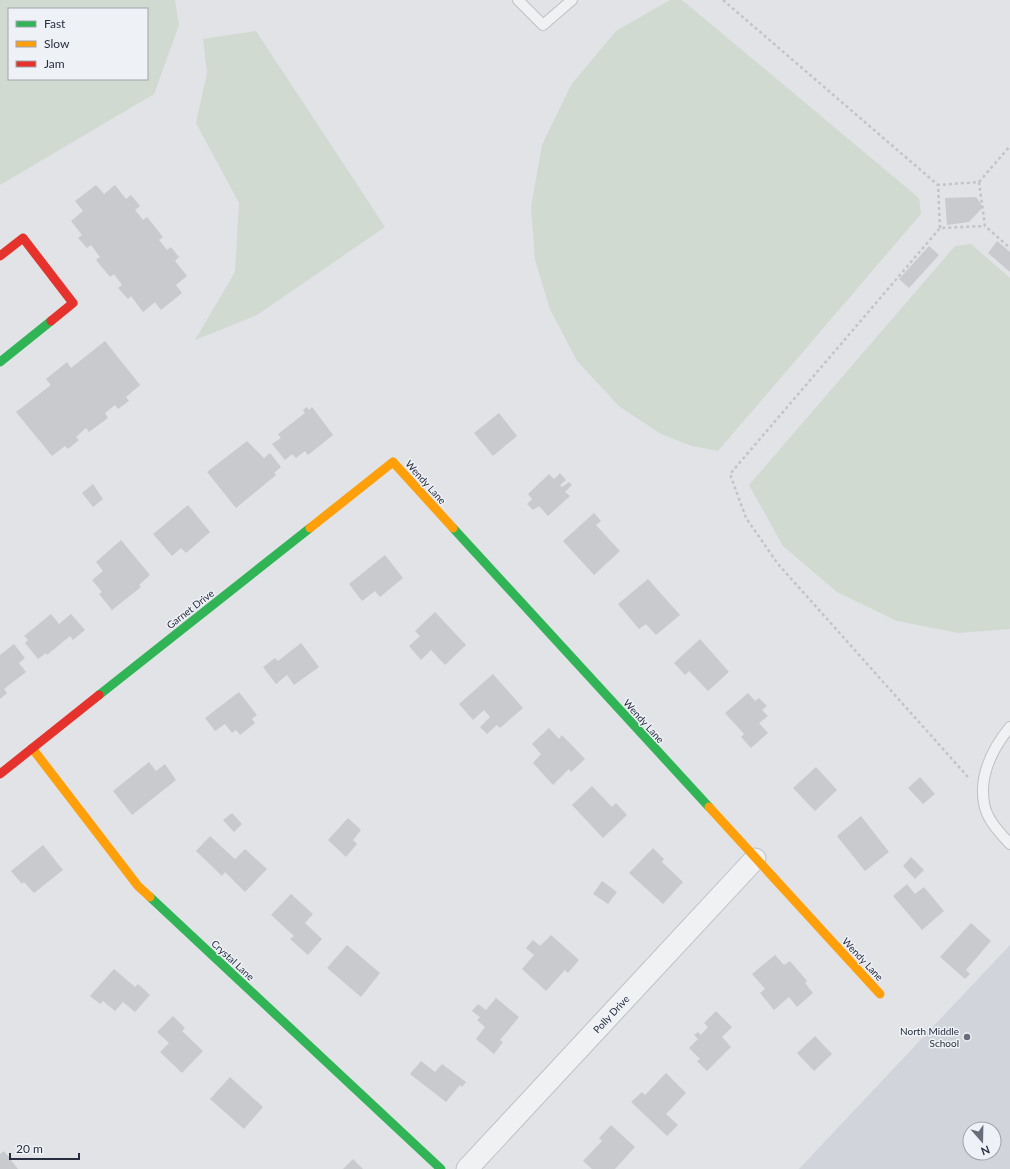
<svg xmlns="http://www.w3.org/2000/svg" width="1010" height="1169" font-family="Lato,sans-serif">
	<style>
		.built { fill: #d1d4db; fill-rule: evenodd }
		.green { fill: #d0dad1; fill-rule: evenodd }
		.building { fill: #c8cace }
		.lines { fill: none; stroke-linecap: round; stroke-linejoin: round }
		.lane-casing { stroke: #bec0c3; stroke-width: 12 }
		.street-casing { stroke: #bec0c3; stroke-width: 23 }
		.path { stroke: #c3c4c9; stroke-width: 2.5; stroke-dasharray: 3 3; stroke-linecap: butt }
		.lane { stroke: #f0f1f3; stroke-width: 10 }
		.street { stroke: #f0f1f3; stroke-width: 21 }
		.fast { stroke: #30b455; stroke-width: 9 }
		.slow { stroke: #ff9f0a; stroke-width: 9 }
		.jam { stroke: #e5322d; stroke-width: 9 }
		.poi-dot { fill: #696d79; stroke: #eef1f6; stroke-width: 1.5 }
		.labels { text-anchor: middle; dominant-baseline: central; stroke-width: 3; stroke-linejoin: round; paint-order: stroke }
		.street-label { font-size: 10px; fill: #282e3f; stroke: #eef1f6 }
		.poi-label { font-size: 10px; fill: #282e3f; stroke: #eef1f6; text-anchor: end }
	</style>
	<rect width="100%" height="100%" fill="#e1e3e6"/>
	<path class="built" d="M1010,945V1169H799ZM970,1129H994V1153H970Z"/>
	<g class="green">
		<path d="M0,0H175L179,25L154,94L0,185ZM9,9H147V79H9Z"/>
		<path d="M670,0H682L919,198L921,214L718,451L692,446L661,434L620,407L577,361L550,309L535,260L531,207L542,145L571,85L616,31Z"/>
		<path d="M256,31L385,227L257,315L195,340L235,272L239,203L196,123L207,73L203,39Z"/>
		<path d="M971,244L1010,278V629L959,633L897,621L837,592L783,546L749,485L955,246Z"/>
	</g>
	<g class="building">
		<path d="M96,185L104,194L115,185L126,199L131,195L140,206L135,210L143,220L147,217L163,237L159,240L167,250L171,247L179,257L175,261L187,276L176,285L182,293L161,310L155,302L143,312L131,296L128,299L118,288L122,285L114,274L110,277L96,260L100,257L91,245L87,248L78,238L82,235L71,221L83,211L75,201Z"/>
		<path d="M976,197L983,207L969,222L947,225L945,198Z"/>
		<path d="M997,241L1010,252V272L988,253Z"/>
		<path d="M929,246L939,255L909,288L899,279Z"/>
		<path d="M105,341L140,385L126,397L129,401L118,409L115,405L105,413L108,418L89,432L86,428L76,437L79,440L68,449L65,446L52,456L16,412L51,385L46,379L67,362L71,368Z"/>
		<path d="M307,407L309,410L312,407L333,435L308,455L305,451L296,458L292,454L285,460L272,444L281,438L278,434L305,413L303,410Z"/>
		<path d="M499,413L517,436L493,456L474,433Z"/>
		<path d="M247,441L264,458L270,453L281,467L274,473L276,475L236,508L207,472Z"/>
		<path d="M560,473L566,480L560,485L562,487L569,482L572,485L565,492L570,496L548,516L539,506L533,510L527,504L532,499L528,494L549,474L554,479Z"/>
		<path d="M93,484L103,499L93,507L82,493Z"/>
		<path d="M188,505L210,532L186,553L181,548L172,556L153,534Z"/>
		<path d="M594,513L601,521L596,525L620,551L594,575L563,541Z"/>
		<path d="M121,540L150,575L139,585L141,587L112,610L99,594L102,592L92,580L103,571L96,562Z"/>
		<path d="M385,555L403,578L380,597L375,591L362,601L349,584Z"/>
		<path d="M648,579L680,615L656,635L646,624L639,629L618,604Z"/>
		<path d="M435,612L466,645L445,665L431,650L421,660L409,646L420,636L415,631Z"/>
		<path d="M51,614L59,624L71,614L85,630L73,640L70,636L47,655L46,653L38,659L25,643L28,640L24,636Z"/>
		<path d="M700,639L729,672L708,691L689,671L685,675L674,663Z"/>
		<path d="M301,643L319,667L294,685L287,675L276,684L263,667L275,658L278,661Z"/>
		<path d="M14,644L25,658L19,663L26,672L4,689L7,693L0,699V655Z"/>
		<path d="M493,674L523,708L500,728L497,725L487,734L480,727L490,717L484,710L473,720L459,704Z"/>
		<path d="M239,692L257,715L252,719L255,723L240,735L236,730L232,733L225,724L215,731L205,718Z"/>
		<path d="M748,693L755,701L759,698L767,706L762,710L768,716L759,723L768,733L751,748L741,737L744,734L725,713Z"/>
		<path d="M549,728L559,739L562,735L585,759L571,772L569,769L553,785L533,763L541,754L532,744Z"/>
		<path d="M149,762L156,771L165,764L176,780L132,815L113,791Z"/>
		<path d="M816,767L837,790L815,811L793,788Z"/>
		<path d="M920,777L935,794L923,804L908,788Z"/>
		<path d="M592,786L612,807L616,803L627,815L603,838L572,805Z"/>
		<path d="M232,813L242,824L234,832L223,820Z"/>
		<path d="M861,816L889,852L865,871L837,836Z"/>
		<path d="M348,818L361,830L353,840L357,844L346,857L328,840Z"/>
		<path d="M210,836L235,859L245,849L267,869L245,892L225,872L222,876L196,851Z"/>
		<path d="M43,845L63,870L34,893L24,882L22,884L11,871Z"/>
		<path d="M653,848L664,859L662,862L683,882L663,904L629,873Z"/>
		<path d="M911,857L924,870L915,879L903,866Z"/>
		<path d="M602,881L617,892L608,904L593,894Z"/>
		<path d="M907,884L915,894L924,887L944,911L922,930L893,896Z"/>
		<path d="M291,894L313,914L305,923L322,939L308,955L290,939L294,936L271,915Z"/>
		<path d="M971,923L991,941L966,970L970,974L965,979L940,957Z"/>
		<path d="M551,935L579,960L568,973L565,970L546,991L522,969L534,955L526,948L533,940L540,946Z"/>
		<path d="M347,945L380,973L361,997L327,968Z"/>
		<path d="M775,955L784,965L790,961L807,981L805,983L813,993L797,1007L789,997L774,1010L760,993L765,989L752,974Z"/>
		<path d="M114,969L135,987L138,984L150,995L135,1012L123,1002L115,1011L103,1001L100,1004L90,996Z"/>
		<path d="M496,998L519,1017L500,1040L503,1042L494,1054L476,1039L485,1027L477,1020L480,1017L472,1011L478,1004L486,1010Z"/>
		<path d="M716,1011L732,1027L722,1037L731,1047L707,1071L697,1061L700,1059L689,1048L698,1039L694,1035L698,1032L701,1035L708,1027L704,1023Z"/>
		<path d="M173,1016L185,1028L182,1031L203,1051L182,1073L160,1052L169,1043L157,1032Z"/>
		<path d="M815,1036L832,1054L814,1071L797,1053Z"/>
		<path d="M421,1061L435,1072L442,1064L466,1082L462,1087L460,1085L446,1102L410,1074Z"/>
		<path d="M666,1073L686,1093L666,1114L678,1125L667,1136L631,1102L642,1092L645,1095Z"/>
		<path d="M230,1077L263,1107L244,1129L210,1099Z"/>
		<path d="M611,1125L635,1147L615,1169H592L583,1161L602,1141L599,1138Z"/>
		<path d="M4,1151L18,1169H0V1154Z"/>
		<path d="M353,1159L363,1169H343Z"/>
	</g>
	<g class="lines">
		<defs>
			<g id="lane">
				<path d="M518,0L543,25L572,0"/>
				<path d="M1010,727C993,748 979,775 984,803C986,819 1000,833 1010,844"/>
			</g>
			<path id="street" d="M467,1169L755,859"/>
		</defs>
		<use href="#lane" class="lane-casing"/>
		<use href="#street" class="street-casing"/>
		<g class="path">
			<path d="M723,0L938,185"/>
			<path d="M979,182L1010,146"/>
			<path d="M940,228L938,185L979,182L985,226L1010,248"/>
			<path d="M968,777L778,564L746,518L730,474L940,228L985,226"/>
		</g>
		<use href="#lane" class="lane"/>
		<use href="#street" class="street"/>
		<g class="fast">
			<path d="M0,362L51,321"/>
			<path d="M453,528L709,807"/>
			<path d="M99,695L310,528"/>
			<path d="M150,897L441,1169"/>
		</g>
		<g class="slow">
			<path d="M310,528L393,462L453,528"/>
			<path d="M32,748L138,886L150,897"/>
			<path d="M709,807L880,994"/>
		</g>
		<g class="jam">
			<path d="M0,256L23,238L73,303L51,321"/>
			<path d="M0,774L99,695"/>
		</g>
	</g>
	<circle class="poi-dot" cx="967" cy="1037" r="4"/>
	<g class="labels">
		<g class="street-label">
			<text transform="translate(426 482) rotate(48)">Wendy Lane</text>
			<text transform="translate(190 609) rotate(-38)">Garnet Drive</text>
			<text transform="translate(644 721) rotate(48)">Wendy Lane</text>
			<text transform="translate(863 959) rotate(47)">Wendy Lane</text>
			<text transform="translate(233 960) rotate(43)">Crystal Lane</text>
			<text transform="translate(611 1014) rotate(-47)">Polly Drive</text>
		</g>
		<g class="poi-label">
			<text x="959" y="1031">North Middle<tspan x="959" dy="12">School</tspan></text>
		</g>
	</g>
	<rect x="8" y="8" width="140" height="72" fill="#eef1f6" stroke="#9fa3ad"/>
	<rect x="16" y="21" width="20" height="6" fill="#30b455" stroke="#9fa3ad"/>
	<text x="44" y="28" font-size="12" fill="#282e3f">Fast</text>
	<rect x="16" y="41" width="20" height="6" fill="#ff9f0a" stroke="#9fa3ad"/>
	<text x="44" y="48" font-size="12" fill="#282e3f">Slow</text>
	<rect x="16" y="61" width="20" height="6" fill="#e5322d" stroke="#9fa3ad"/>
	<text x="44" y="68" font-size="12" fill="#282e3f">Jam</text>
	<g transform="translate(982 1141) rotate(160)"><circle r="19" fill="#eef1f6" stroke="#9fa3ad"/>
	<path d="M0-3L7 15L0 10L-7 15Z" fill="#696d79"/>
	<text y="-6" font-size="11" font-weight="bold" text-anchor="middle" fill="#282e3f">N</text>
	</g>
	<path d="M10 1153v6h69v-6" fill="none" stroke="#282e3f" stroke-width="2"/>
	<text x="16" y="1153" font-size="12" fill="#282e3f" stroke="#eef1f6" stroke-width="3" paint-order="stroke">20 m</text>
</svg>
